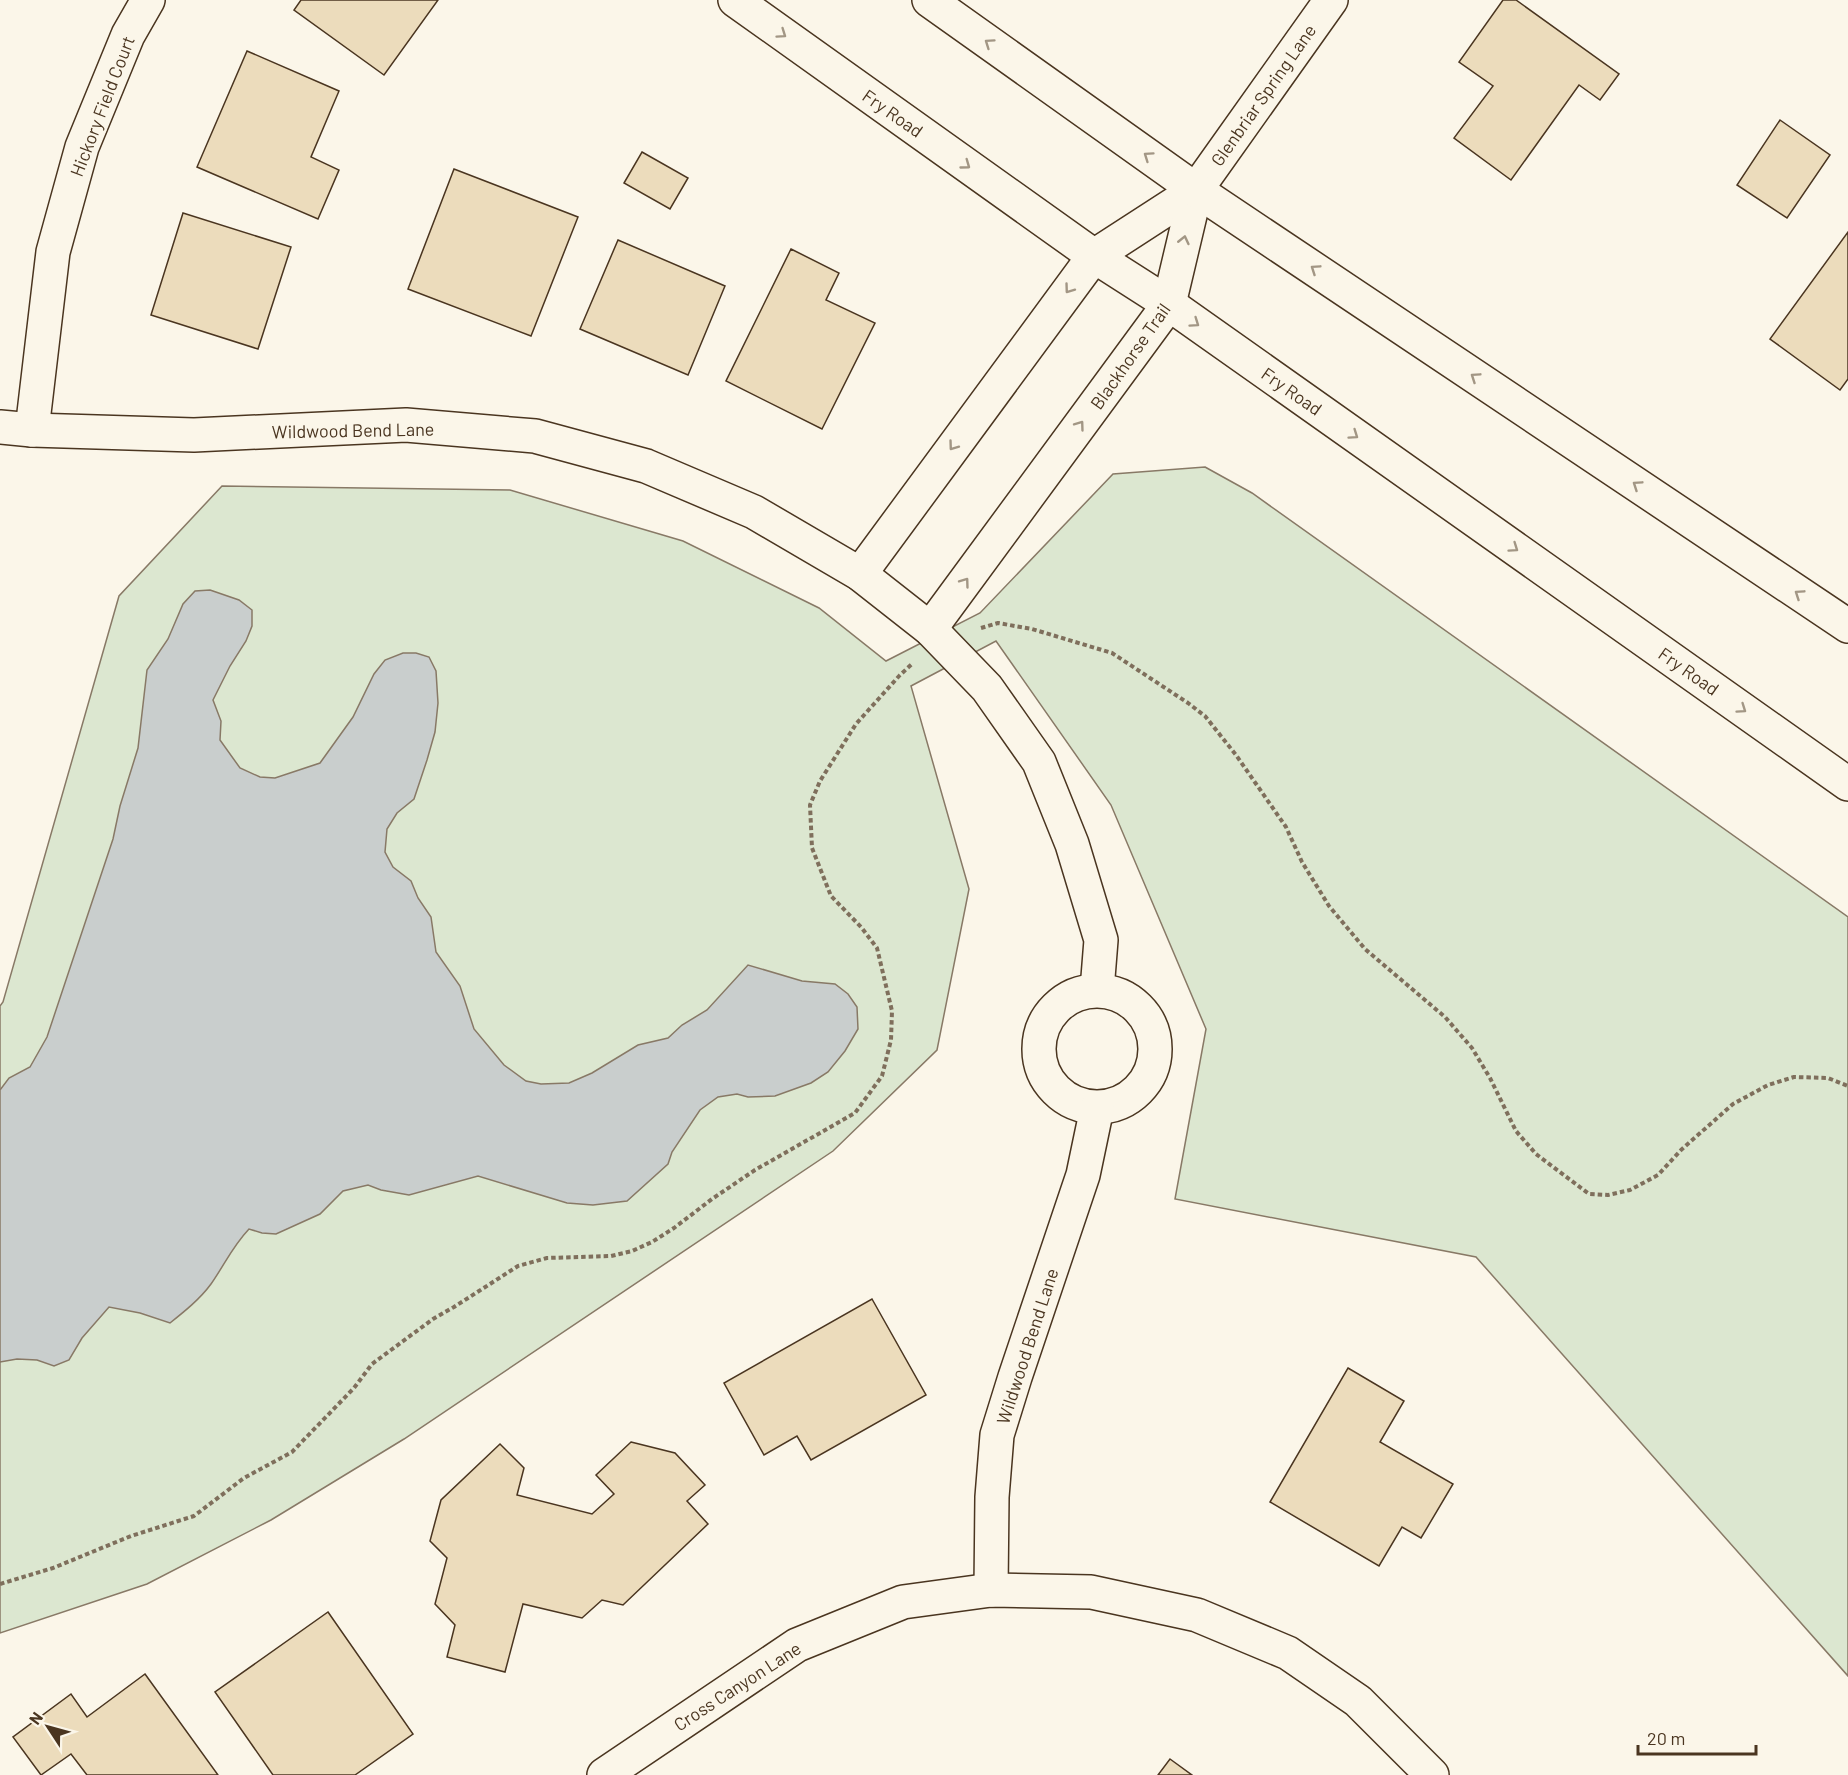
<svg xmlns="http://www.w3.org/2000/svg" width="1848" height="1775" font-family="Barlow,sans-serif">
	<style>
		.green { fill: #dce7d0; stroke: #887966; stroke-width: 1.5 }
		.water { fill: #c9cecd; stroke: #887966; stroke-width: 1.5 }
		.building { fill: #ecdcbc; stroke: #4a3520; stroke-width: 1.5 }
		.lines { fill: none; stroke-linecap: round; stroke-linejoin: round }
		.minor-casing { stroke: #4a3520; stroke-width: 36 }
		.major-casing { stroke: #4a3520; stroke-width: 36 }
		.path { stroke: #7f6f5c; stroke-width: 4; stroke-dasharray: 4.5 3; stroke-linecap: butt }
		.minor { stroke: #fbf6e9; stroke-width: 33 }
		.major { stroke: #fbf6e9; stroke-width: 33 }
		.oneway { stroke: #a29684 }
		.labels { text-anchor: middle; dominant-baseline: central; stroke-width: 4.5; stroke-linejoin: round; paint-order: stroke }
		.street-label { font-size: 18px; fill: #4a3520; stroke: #fbf6e9 }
	</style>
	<rect width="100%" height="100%" fill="#fbf6e9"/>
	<path class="green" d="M1205,467L1252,493L1848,917V1676L1476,1257L1175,1199L1206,1029L1111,805L996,641L911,686L969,889L937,1050L833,1151L404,1439L271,1520L147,1584L0,1633V1006L3,1002L119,596L222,486L510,490L683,541L819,608L886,661L980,613L1113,474Z"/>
	<path class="water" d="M210,590L239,600L252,610V626L246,641L230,666L213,700L221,721L220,740L240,768L260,777L275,778L320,763L353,717L374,674L385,660L403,653H416L429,657L436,671L438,703L435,732L427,760L414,799L397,813L387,829L385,852L393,867L411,881L418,898L431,917L436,952L460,986L474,1029L504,1065L526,1081L541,1084L569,1083L592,1073L638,1045L668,1038L682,1025L707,1010L748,965L802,981L835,984L848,994L857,1007L858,1029L845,1051L828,1072L811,1083L775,1096L748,1097L737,1094L718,1097L700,1110L672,1152L668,1164L627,1201L593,1205L567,1203L478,1176L409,1195L381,1190L368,1185L343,1191L320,1214L276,1234L262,1233L249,1229C232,1247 225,1264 211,1284C200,1299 185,1311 170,1323L140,1313L109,1307L82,1338L69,1360L54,1366L37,1360L17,1359L0,1362V1090L9,1078L30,1067L47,1037L113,839L120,806L138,748L147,670L168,639L183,604L195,591Z"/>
	<g class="building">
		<path d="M301,0H438L384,75L294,10Z"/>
		<path d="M1503,0H1516L1619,74L1600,100L1579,85L1511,180L1454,138L1493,86L1459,62Z"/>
		<path d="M247,51L339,91L311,157L339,170L318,219L197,167Z"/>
		<path d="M1780,120L1830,155L1787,218L1737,185Z"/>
		<path d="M642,152L688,178L670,209L624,183Z"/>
		<path d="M454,169L578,217L531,336L408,289Z"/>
		<path d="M183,213L291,247L258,349L151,315Z"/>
		<path d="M1848,232V379L1840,390L1770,339Z"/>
		<path d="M618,240L725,286L688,375L580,329Z"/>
		<path d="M791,249L839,273L826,300L875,323L822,429L726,381Z"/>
		<path d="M872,1299L926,1395L811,1460L797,1436L764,1455L724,1383Z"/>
		<path d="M1348,1368L1404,1401L1380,1442L1453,1484L1421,1538L1402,1527L1379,1566L1270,1502Z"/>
		<path d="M631,1442L675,1453L705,1485L687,1501L708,1524L623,1605L602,1600L582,1618L523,1604L505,1672L447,1657L455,1625L435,1604L447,1558L430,1541L441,1500L500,1444L524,1468L517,1495L592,1514L614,1494L596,1475Z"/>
		<path d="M328,1612L413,1734L355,1775H273L215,1692Z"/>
		<path d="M145,1674L218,1775H87L71,1754L41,1775L13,1737L71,1694L87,1717Z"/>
		<path d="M1170,1759L1192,1775H1158Z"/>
	</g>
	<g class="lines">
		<defs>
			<g id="minor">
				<path d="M0,427L32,430L194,435L406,425L535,436L646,466L754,512L860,574L930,629L987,688L1039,762L1072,844L1101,940L1097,990"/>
				<path d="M32,430L53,252L82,147L128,35L148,0"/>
				<path d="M860,574L1094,256L1196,190L1331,0"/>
				<path d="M930,629L1169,304L1196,190"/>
				<circle cx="1097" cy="1049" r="58"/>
				<path d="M991,1590L992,1497L997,1435L1015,1377L1083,1175L1097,1108"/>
				<path d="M604,1775L797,1645L903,1602L991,1590L1091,1592L1197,1615L1288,1653L1358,1701L1432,1775"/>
			</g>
			<g id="major">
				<path d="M735,0L1094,256L1169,304L1848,784"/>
				<path d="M929,0L1196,190L1848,626"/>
			</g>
		</defs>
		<use href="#minor" class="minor-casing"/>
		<use href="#major" class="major-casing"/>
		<g class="path">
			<path d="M981,628L998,623L1032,629L1112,653L1188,703L1205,716L1236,755L1286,827L1302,862L1329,906L1365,949L1445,1017L1472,1048L1490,1078L1516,1131L1536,1154L1589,1194L1608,1195L1630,1190L1658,1175L1681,1150L1733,1104L1768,1085L1794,1077L1828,1078L1848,1086"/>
			<path d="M0,1584L53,1568L131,1536L194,1516L244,1478L292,1452L354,1388L372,1364L433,1319L454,1307L518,1266L547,1258L611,1256L632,1251L652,1242L674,1228L712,1199L755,1170L855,1113L882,1076L891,1040L892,1011L877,948L861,927L831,896L812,848L810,805L820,781L856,724L900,675L912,664"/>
		</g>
		<use href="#minor" class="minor"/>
		<use href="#major" class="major"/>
	</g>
	<defs><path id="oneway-chevron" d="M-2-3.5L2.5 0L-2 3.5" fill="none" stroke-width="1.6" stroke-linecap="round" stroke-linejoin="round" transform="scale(1.5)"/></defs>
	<g class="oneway">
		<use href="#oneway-chevron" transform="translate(782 34) rotate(35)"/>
		<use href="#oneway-chevron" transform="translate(989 43) rotate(-145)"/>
		<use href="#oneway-chevron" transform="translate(1148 156) rotate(-145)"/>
		<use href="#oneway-chevron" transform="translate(966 165) rotate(36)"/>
		<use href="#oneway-chevron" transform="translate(1184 240) rotate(-77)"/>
		<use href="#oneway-chevron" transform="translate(1315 269) rotate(-146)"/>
		<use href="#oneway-chevron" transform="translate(1069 289) rotate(126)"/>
		<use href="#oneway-chevron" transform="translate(1195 323) rotate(35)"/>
		<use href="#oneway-chevron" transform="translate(1475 377) rotate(-146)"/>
		<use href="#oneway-chevron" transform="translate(1080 425) rotate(-54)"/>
		<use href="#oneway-chevron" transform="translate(1354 435) rotate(35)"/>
		<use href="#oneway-chevron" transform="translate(953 446) rotate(126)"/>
		<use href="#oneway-chevron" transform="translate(1637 485) rotate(-146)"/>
		<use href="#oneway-chevron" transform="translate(1514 548) rotate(35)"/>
		<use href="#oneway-chevron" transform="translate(965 582) rotate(-54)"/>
		<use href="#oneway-chevron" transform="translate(1799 594) rotate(-146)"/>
		<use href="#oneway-chevron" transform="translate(1742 709) rotate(35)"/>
	</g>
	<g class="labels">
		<g class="street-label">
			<text transform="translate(1263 95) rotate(-55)">Glenbriar Spring Lane</text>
			<text transform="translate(102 106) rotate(-69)">Hickory Field Court</text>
			<text transform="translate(893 113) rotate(35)">Fry Road</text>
			<text transform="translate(1130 356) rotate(-55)">Blackhorse Trail</text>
			<text transform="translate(1292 391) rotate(35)">Fry Road</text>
			<text transform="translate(353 430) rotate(-1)">Wildwood Bend Lane</text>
			<text transform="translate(1689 671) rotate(35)">Fry Road</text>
			<text transform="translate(1027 1346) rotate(-72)">Wildwood Bend Lane</text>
			<text transform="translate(737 1686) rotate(-33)">Cross Canyon Lane</text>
		</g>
	</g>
	<g transform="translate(48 1727) rotate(306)" stroke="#fbf6e9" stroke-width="4.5" paint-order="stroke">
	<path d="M0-4.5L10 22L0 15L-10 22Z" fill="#4a3520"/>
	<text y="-9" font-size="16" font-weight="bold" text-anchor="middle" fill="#4a3520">N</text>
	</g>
	<path d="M1638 1745v9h118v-9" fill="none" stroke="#4a3520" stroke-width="3"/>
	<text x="1647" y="1745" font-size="18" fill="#4a3520" stroke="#fbf6e9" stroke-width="4.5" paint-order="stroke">20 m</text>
</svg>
